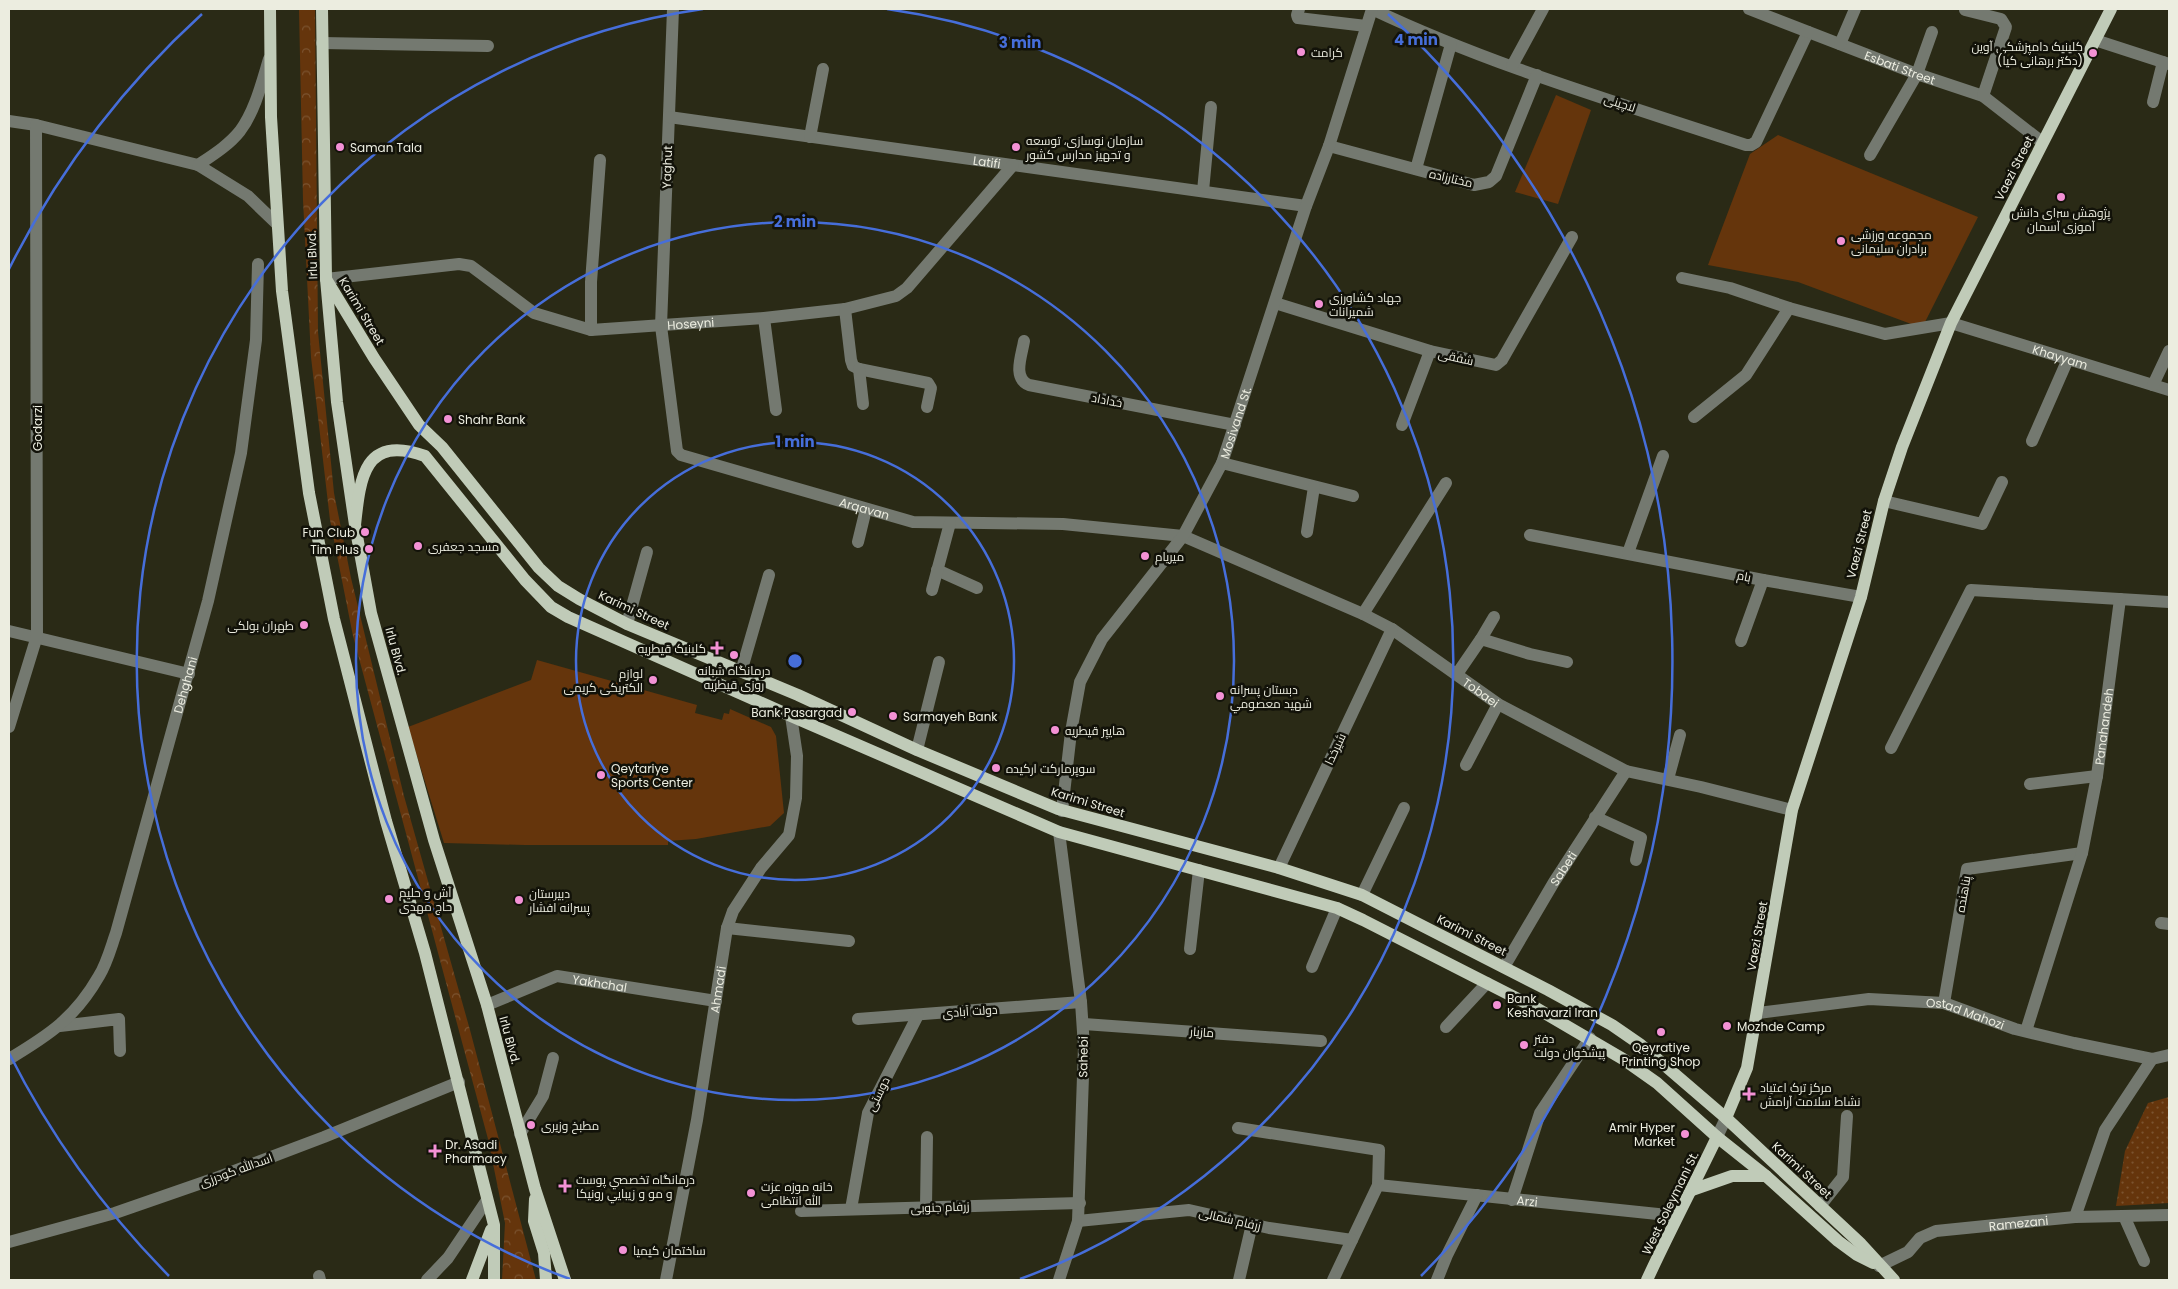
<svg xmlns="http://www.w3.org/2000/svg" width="2178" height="1289" font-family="Poppins,Cairo,sans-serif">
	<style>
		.green { fill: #65350c }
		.forest { fill: url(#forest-crowns) }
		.park { fill: url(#park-dots) }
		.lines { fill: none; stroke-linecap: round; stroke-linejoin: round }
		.minor { stroke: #747970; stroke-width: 12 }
		.major { stroke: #c0cbb8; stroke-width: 12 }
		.ring { fill: none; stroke: #466eda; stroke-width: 2.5 }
		.poi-dot { fill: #f391d5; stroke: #121209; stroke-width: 2 }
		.labels { text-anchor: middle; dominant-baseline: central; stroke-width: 5; stroke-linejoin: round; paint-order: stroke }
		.poi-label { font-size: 12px; fill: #ecede0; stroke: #121209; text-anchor: start }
		.street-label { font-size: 12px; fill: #ecede0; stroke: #121209 }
		.centre { fill: #466eda; stroke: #121209; stroke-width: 2.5 }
		.ring-label { font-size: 15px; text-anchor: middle; font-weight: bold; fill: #466eda; stroke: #121209; stroke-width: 5; stroke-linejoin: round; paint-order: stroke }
	</style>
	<defs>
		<pattern id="forest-crowns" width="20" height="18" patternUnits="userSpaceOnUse" patternTransform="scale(1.25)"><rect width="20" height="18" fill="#65350c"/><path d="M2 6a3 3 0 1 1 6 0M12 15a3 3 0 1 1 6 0" fill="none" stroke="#7b532f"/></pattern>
		<pattern id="park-dots" width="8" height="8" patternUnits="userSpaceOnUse" patternTransform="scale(1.25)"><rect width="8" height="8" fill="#65350c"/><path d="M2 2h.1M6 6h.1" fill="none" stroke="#7b532f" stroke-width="1.8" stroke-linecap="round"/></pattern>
	</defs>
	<rect width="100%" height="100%" fill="#2a2a16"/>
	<g class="green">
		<path d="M1556,95L1591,110L1558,204L1515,192Z"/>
		<path d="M1778,135L1978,217L1922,328L1798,282L1708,265L1750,154Z"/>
		<path d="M537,660L697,705L695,713L722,720L724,713L729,714L730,709L771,727L776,736L784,813L770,826L696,839L668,841V845H525L444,843L408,727L531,680Z"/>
	</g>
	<path class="forest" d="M299,9H315L318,332L334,493L351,578L404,796L470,1030L536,1280H502L505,1223L488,1139L353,636L330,520L311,357L303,200Z"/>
	<path class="park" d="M2169,1097V1203L2116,1206L2125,1151L2148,1103Z"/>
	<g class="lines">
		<g class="minor">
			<path id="s1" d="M673,9L661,326L677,451L681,455L913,522L1063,524L1183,536L1363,614L1392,629L1498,704L1626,771L1701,787L1792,810"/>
			<path d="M1299,9L1297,15L1298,18L1366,26"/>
			<path d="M1372,9C1492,66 1620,103 1746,145H1751L1756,142L1808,32"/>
			<path id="s2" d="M1749,9L1917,74L1983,96L2042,142"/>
			<path d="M1965,10L2001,19L2006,27L1983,96"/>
			<path d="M2095,40L2169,64"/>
			<path d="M322,43L488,46"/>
			<path d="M1840,44L1855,9"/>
			<path d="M1512,66L1543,9"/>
			<path d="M2153,102L2163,62"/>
			<path id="s3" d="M669,117L1306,206"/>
			<path d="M9,121L36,125L198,165L248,196L277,224"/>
			<path d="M810,137L823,69"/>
			<path d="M1329,146L1474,185L1489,182L1496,176L1537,75"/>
			<path d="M1870,155L1917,74L1932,32"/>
			<path d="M198,165C213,155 229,145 240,131C255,111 262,82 269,59"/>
			<path d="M1416,169L1451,44"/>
			<path d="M1203,191L1211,107"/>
			<path id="s4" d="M1682,278L1730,288L1789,308L1885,334L1951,323L2169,390"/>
			<path id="s5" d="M326,279L459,264L471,266L534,313L591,330L764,318L845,309L896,296L907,288L1013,165"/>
			<path d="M1275,303L1430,351L1496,365L1502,360L1572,237"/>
			<path d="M845,309L851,360L853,366L859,369L928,383L931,388L927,407"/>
			<path d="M764,318L776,410"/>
			<path d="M591,330V282L600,160"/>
			<path d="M1024,341C1022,355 1012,378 1029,385L1235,425"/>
			<path d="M859,369L863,404"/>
			<path d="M2153,385L2169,351"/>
			<path d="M1694,417L1746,375L1789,308"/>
			<path d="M1402,425L1430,351"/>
			<path d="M2032,441L2068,359"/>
			<path d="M1222,463L1353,496"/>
			<path d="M1884,501L1982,524L2002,482"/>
			<path d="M1307,532L1314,487"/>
			<path d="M1530,535L1763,580L1861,597"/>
			<path d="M858,542L866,509"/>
			<path d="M1628,553L1663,456"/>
			<path d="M937,570L977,588"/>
			<path d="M932,590L950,523"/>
			<path d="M1363,614L1446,483"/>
			<path d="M627,624L647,552"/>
			<path d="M9,631L189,674"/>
			<path d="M1481,639L1494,617"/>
			<path d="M1741,641L1763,580"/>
			<path d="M741,672L769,575"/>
			<path d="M1457,674L1481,639L1530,654L1567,662"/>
			<path d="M9,727L37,636L36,125"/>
			<path d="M1891,748L1971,590L2169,602"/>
			<path d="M917,750L939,662"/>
			<path d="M1466,765L1498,704"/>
			<path d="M1668,779L1680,735"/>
			<path d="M2030,784L2097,776"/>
			<path id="s6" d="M1062,811L1071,732L1080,682L1102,639L1183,536L1222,463L1306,206L1329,146L1372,9"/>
			<path d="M1595,817L1641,838L1636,860"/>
			<path d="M1059,832L1081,1002L1084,1047L1078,1221L1059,1280"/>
			<path d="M1279,868L1392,629"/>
			<path d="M1362,895L1404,808"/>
			<path d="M2161,923L2169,924"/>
			<path d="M727,928L849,941"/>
			<path d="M1190,949L1199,870"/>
			<path d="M1312,967L1337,908"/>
			<path id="s7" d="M1504,967L1554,882L1626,771"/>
			<path d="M1944,1003L1967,869L2082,853"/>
			<path id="s8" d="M487,1005L557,976L716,1001"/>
			<path id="s9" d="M1758,1013L1869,999L1944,1003L2015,1029L2074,1043L2152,1059L2169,1055"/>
			<path d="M858,1019L1081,1002"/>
			<path d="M1084,1024L1321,1041"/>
			<path d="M60,1026L119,1019L120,1051"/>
			<path d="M1446,1027L1487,983"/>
			<path id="s10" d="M2026,1031L2082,853L2097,776L2120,599"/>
			<path id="s11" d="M9,1059C49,1035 75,1018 99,976C107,963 111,947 116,933L208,601L241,453L256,340L258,264"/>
			<path d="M1238,1128L1379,1150L1378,1185L1333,1280"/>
			<path d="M520,1134L543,1096L553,1058"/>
			<path d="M1717,1137L1726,1118"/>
			<path id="s12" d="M1378,1185L1677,1216"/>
			<path d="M1512,1200L1540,1113L1590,1038"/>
			<path d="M1820,1206L1843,1177L1847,1116"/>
			<path d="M926,1207L927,1137"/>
			<path d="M851,1209L868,1113L918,1015"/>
			<path d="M801,1211L1080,1203"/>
			<path d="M2124,1216L2144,1261"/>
			<path d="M2075,1217L2105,1130L2152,1059"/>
			<path d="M1078,1221L1189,1210L1269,1228L1352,1240"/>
			<path d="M9,1242L115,1213L213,1179L324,1137L459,1082"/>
			<path id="s13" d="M1879,1266L1908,1252L1920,1238L1936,1231L2075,1217L2169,1215"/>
			<path d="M319,1276L320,1280"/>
			<path d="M427,1280L448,1258L487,1200"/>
			<path id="s14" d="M666,1280L697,1120L727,928L733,911L761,868L789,835L796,798L797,756L791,716"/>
			<path d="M1239,1280L1252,1224"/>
			<path d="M1437,1280L1447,1255L1477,1195"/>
		</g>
		<g class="major">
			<path d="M270,9L271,117L282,291L309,493L334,619L386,821L425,953L494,1225V1280"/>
			<path d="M322,9L326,279L337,402L355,525L371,613L434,840L487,1005L535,1189L565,1280"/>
			<path d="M326,279L374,358L419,425L442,447L539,568L558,586L579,599L627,624L798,695L917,750L1058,809L1279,868L1362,895L1548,990L1612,1025L1641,1045L1726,1118L1861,1244L1894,1280"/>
			<path d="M355,525C360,478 364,434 425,456L525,580L551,607L568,617L791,716L1059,832L1337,908L1363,920L1536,1008L1623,1059L1657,1083L1717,1137L1766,1176L1838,1241L1857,1255L1873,1263"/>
			<path d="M1726,1118L1747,1068L1792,810L1861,597L1884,501L1902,447L1951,323L2111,9"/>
			<path d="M1692,1190L1732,1176H1766"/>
			<path d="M535,1199L534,1221L544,1253L546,1280"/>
			<path d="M472,1280L491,1230"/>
			<path d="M1647,1280C1669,1232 1694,1185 1717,1137"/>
		</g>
	</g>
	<g class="ring">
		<circle cx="795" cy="661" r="219"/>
		<circle cx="795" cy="661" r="439"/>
		<path d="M570 1279A658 658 0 0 1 703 9M887 9A658 658 0 0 1 1020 1279"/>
		<path d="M169 1276A878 878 0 0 1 9 1053M9 269A878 878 0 0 1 202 14M1388 14A878 878 0 0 1 1421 1276"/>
	</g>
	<g class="poi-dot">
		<circle cx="1301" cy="52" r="5"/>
		<circle cx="2093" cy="53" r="5"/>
		<circle cx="340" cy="147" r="5"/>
		<circle cx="1016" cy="147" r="5"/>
		<circle cx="2061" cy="197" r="5"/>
		<circle cx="1841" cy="241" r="5"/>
		<circle cx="1319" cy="304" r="5"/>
		<circle cx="448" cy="419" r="5"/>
		<circle cx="365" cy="532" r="5"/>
		<circle cx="418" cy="546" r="5"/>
		<circle cx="369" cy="549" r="5"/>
		<circle cx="1145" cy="556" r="5"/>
		<circle cx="304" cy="625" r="5"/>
		<path d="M714.5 640.5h5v5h5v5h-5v5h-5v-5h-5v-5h5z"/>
		<circle cx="734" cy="655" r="5"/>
		<circle cx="653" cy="680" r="5"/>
		<circle cx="1220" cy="696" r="5"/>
		<circle cx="852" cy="712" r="5"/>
		<circle cx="893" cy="716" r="5"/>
		<circle cx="1055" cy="730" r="5"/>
		<circle cx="996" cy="768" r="5"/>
		<circle cx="601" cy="775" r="5"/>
		<circle cx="389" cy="899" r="5"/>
		<circle cx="519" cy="900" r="5"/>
		<circle cx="1497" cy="1005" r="5"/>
		<circle cx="1727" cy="1026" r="5"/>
		<circle cx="1661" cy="1032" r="5"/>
		<circle cx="1524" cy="1045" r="5"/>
		<path d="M1746.5 1086.5h5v5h5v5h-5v5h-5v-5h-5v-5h5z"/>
		<circle cx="531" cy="1125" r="5"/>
		<circle cx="1685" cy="1134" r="5"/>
		<path d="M432.5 1143.5h5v5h5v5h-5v5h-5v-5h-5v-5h5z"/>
		<path d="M562.5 1178.5h5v5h5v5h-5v5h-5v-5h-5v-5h5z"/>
		<circle cx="751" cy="1193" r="5"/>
		<circle cx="623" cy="1250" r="5"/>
	</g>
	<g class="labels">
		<g class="poi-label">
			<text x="2083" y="46" text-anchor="end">کلینیک دامپزشکی آوین<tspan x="2083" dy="14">(دکتر برهانی کیا)</tspan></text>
			<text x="1311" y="52">کرامت</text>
			<text x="1026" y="140">سازمان نوسازی، توسعه<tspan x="1026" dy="14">و تجهیز مدارس کشور</tspan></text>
			<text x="350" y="147">Saman Tala</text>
			<text x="2061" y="212" text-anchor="middle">پژوهش سرای دانش<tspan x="2061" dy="14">آموزی آسمان</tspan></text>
			<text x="1851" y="234">مجموعه ورزشی<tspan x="1851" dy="14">برادران سلیمانی</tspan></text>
			<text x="1329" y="297">جهاد کشاورزی<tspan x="1329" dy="14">شمیرانات</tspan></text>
			<text x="458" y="419">Shahr Bank</text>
			<text x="355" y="532" text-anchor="end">Fun Club</text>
			<text x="428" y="546">مسجد جعفری</text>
			<text x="359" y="549" text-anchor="end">Tim Plus</text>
			<text x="1155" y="556">میریام</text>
			<text x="294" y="625" text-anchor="end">طهران بولکی</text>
			<text x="706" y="648" text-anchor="end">کلینیک قیطریه</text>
			<text x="734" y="670" text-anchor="middle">درمانگاه شبانه<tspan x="734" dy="14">روزی قیطریه</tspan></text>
			<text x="643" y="673" text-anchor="end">لوازم<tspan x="643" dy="14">الکتریکی کریمی</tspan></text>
			<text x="1230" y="689">دبستان پسرانه<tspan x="1230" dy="14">شهيد معصومي</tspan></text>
			<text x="842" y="712" text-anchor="end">Bank Pasargad</text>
			<text x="903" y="716">Sarmayeh Bank</text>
			<text x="1065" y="730">هایپر قیطریه</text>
			<text x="611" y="768">Qeytariye<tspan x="611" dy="14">Sports Center</tspan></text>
			<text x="1006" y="768">سوپرمارکت ارکیده</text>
			<text x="399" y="892">آش و حلیم<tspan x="399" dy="14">حاج مهدی</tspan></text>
			<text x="529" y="893">دبیرستان<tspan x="529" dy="14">پسرانه افشار</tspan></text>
			<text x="1507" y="998">Bank<tspan x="1507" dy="14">Keshavarzi Iran</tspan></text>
			<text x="1737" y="1026">Mozhde Camp</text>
			<text x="1534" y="1038">دفتر<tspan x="1534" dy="14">پیشخوان دولت</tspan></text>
			<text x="1661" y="1047" text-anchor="middle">Qeyratiye<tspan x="1661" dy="14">Printing Shop</tspan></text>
			<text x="1760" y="1087">مرکز ترک اعتیاد<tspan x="1760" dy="14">نشاط سلامت آرامش</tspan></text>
			<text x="541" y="1125">مطبخ وزیری</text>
			<text x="1675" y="1127" text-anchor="end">Amir Hyper<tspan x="1675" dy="14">Market</tspan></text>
			<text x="445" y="1144">Dr. Asadi<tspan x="445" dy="14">Pharmacy</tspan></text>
			<text x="576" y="1179">درمانگاه تخصصي پوست<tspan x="576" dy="14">و مو و زيبايي رونيكا</tspan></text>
			<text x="761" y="1186">خانه موزه عزت<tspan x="761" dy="14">الله انتظامی</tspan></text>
			<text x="633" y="1250">ساختمان کیمیا</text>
		</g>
		<g class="street-label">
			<text stroke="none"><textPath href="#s2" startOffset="162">Esbati Street</textPath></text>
			<text transform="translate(1620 103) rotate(18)">لاچینی</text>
			<text stroke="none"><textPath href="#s3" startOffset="321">Latifi</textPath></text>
			<text transform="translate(667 167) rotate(-88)">Yaghut</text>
			<text transform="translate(2014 168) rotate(-63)">Vaezi Street</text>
			<text transform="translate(1451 178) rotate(13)">مختارزاده</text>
			<text transform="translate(312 255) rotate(-92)">Irlu Blvd.</text>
			<text transform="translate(362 311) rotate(59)">Karimi Street</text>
			<text stroke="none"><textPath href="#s5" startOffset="384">Hoseyni</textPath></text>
			<text transform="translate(1456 357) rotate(13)">شفقی</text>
			<text stroke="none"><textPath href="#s4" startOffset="392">Khayyam</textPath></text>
			<text transform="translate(1107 400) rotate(11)">خداداد</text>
			<text stroke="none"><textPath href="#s6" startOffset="435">Mosivand St.</textPath></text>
			<text transform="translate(37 428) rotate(-90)">Godarzi</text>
			<text stroke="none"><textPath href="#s1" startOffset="640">Arqavan</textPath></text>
			<text transform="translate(1859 544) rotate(-76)">Vaezi Street</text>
			<text transform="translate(1744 576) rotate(11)">بام</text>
			<text transform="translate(634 610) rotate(25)">Karimi Street</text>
			<text transform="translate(396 651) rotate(75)">Irlu Blvd.</text>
			<text stroke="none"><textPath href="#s11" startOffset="428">Dehghani</textPath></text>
			<text stroke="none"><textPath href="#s1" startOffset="1299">Tobaei</textPath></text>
			<text stroke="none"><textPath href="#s10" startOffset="315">Panahandeh</textPath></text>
			<text transform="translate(1335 749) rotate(-65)">شیرخدا</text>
			<text transform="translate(1088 802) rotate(17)">Karimi Street</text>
			<text stroke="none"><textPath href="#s7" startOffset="115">Sabeti</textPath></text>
			<text transform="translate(1963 894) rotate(-80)">پناهنده</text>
			<text transform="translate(1472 935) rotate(27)">Karimi Street</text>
			<text transform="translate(1757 936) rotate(-80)">Vaezi Street</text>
			<text stroke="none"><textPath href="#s8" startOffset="119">Yakhchal</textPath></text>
			<text stroke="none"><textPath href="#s14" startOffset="295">Ahmadi</textPath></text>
			<text transform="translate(970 1011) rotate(-4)">دولت آبادی</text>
			<text stroke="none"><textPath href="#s9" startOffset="210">Ostad Mahozi</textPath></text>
			<text transform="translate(1202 1032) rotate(4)">مازیار</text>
			<text transform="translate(510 1040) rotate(75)">Irlu Blvd.</text>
			<text transform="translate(1083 1057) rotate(-89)">Sahebi</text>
			<text transform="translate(878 1094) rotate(-64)">دوستی</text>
			<text transform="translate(236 1170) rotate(-20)">اسدالله گودرزی</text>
			<text transform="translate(1802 1170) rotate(43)">Karimi Street</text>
			<text stroke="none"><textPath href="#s12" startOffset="150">Arzi</textPath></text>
			<text transform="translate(1670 1203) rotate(-64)">West Soleymani St.</text>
			<text transform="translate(940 1207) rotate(-2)">زرفام جنوبی</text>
			<text transform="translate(1230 1219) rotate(13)">زرفام شمالی</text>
			<text stroke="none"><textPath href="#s13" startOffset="151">Ramezani</textPath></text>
		</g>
	</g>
	<circle cx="795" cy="661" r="8" class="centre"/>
	<g class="ring-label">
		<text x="1416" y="45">4 min</text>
		<text x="1020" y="48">3 min</text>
		<text x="795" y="227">2 min</text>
		<text x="795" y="447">1 min</text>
	</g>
	<rect width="2178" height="1289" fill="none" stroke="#ecede0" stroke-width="20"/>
</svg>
